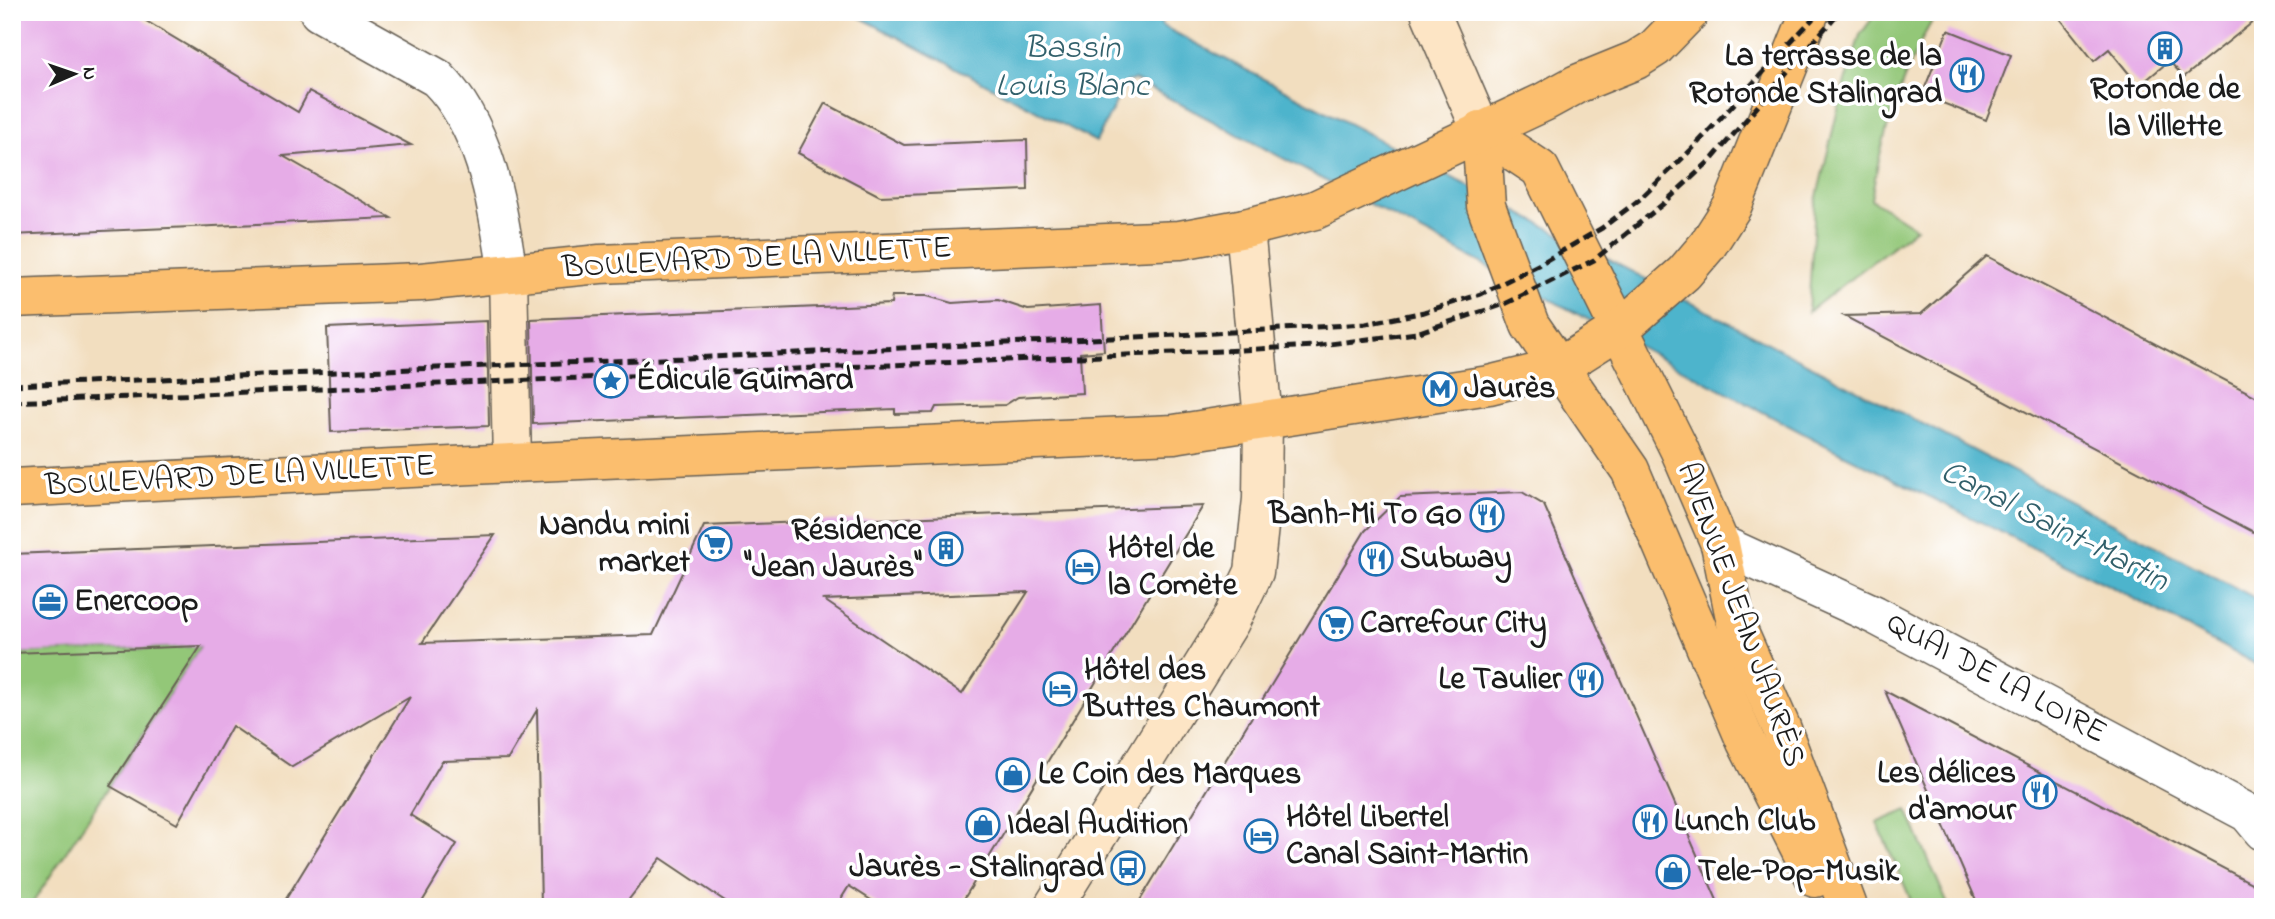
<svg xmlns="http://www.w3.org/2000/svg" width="2275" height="919" font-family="'Indie Flower',sans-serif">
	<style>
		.green { fill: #93c778; stroke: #58724a; stroke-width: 2 }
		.water { fill: #4db4cc; stroke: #346874; stroke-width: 2 }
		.building { fill: #e6ace7; fill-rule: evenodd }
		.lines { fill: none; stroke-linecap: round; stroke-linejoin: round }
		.street-casing { stroke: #676055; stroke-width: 41 }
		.secondary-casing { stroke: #676055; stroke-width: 41 }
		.primary-casing { stroke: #676055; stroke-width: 41 }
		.street { stroke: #fff; stroke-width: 38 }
		.secondary { stroke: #fde5c5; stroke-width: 38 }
		.primary { stroke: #fbbe6e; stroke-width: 38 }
		.rail { stroke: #1c1c1c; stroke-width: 5; stroke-dasharray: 10 5; stroke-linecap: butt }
		.labels { text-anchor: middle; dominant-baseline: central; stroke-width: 7; stroke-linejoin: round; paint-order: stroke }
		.poi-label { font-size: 32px; font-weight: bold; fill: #1c1c1c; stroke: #fff; text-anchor: start }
		.street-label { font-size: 32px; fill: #1c1c1c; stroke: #fff }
		.water-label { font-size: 33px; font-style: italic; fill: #32606b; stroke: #fff }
	</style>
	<rect width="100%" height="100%" fill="#fff"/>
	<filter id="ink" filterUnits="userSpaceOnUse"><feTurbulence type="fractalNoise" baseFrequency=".0143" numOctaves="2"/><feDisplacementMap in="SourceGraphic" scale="14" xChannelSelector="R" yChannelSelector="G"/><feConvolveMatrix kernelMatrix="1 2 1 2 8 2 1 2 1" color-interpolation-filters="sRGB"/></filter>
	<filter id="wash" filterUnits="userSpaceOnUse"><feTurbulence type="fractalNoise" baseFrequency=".00686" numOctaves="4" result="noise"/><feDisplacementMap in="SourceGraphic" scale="28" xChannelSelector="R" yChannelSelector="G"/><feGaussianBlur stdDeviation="1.57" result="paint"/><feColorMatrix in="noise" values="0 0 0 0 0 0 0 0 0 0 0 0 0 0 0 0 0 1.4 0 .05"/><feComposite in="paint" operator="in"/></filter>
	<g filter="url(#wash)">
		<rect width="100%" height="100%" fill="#f2debf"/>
		<g class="green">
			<path d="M1877,12H1937C1903,70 1882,133 1871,199L1916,228L1808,312L1815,205L1843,88L1860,35Z"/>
			<path d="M201,646L30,907H12V653Z"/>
			<path d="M1907,810L1949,907H1914L1877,823Z"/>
		</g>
		<path class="water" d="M850,12H1163L1160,19L1162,26L1170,30L2263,602V668L2112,587L1829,447L1135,80L1126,82L1096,142Z"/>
		<g id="blocks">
			<g class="building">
				<path d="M12,12H131L298,112L309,91L411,145L283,156L391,218L12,235Z"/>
				<path d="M2055,12H2263V14L2184,77L2169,61L2139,86L2109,49L2094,61Z"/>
				<path d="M1948,30L2011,55L1986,120L1922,95Z"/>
				<path d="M825,103L904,145L1027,140L1028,190L880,196L798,153Z"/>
				<path d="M1987,256L2263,400V537L1844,316L1921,314Z"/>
				<path d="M892,296H927L952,303L998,300L1028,310L1101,305L1104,351L1080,353L1082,393L1018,397L1005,405L936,407L933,413L895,414V409L533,424L531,319L891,304Z"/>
				<path d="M487,321L489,426L331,432L327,328Z"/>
				<path d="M1522,492L1544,505L1720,907H1136L1365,531L1400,497Z"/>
				<path d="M1203,506L959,907H882L849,886L836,907H734L661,858L623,907H541L537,710L508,759L442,761L410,815L457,844L419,907H281L410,697L292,767L232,726L177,824L110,786L201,646L12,653V554L495,535L422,643L653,635L704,526ZM1028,592L962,694L824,600Z"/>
				<path d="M1885,691L2263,889V907H1979Z"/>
			</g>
		</g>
	</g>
	<g filter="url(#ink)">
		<use href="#blocks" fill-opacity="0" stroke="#676055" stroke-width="2"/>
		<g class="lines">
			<defs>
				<g id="street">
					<path d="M319,12L437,78C487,128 497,206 508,273"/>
					<path d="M1720,544L1875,615L2248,813L2263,831"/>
				</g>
				<g id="secondary">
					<path d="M1430,12L1481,130"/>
					<path d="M508,273L512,463"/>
					<path d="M1053,907L1230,622L1254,572L1262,499L1263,419L1245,228"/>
				</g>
				<g id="primary">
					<path d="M1481,130L1540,169L1679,449L1720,544L1737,628L1781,727L1848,907"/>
					<path d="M1481,130L1486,206L1530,325L1630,470L1746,742L1815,878"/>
					<path d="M12,298L421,282L600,264L1180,240L1245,228L1315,210L1544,102L1577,84L1636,60L1655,48L1690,12"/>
					<path d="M12,488L512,463L1174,434L1489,385L1558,368L1621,328L1684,273L1707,246L1732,207L1810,12"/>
				</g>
			</defs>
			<use href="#street" class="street-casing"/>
			<use href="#secondary" class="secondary-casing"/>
			<use href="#primary" class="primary-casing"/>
			<use href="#street" class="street"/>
			<use href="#secondary" class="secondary"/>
			<use href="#primary" class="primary"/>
			<g class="rail">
				<path d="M12,385L711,357L1197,334L1366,324L1424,312L1481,294L1538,265L1602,228L1640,199L1692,149L1819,12"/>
				<path d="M12,402L1221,351L1314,346L1416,333L1505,304L1594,260L1663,204L1713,158L1839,12"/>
			</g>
		</g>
	</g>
	<defs>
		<symbol id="building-ring" viewBox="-11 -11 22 22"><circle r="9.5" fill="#fff" stroke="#1f6fb2" stroke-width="1.5"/><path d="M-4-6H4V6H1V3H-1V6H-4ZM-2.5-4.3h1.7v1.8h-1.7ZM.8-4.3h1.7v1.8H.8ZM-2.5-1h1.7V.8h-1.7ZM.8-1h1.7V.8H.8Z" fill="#1f6fb2"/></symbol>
		<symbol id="restaurant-ring" viewBox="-11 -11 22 22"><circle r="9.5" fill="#fff" stroke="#1f6fb2" stroke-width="1.5"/><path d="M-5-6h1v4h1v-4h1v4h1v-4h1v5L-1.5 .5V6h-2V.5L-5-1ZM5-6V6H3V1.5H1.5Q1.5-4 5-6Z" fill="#1f6fb2"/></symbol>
		<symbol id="sight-ring" viewBox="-11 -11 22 22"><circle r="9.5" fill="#fff" stroke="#1f6fb2" stroke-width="1.5"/><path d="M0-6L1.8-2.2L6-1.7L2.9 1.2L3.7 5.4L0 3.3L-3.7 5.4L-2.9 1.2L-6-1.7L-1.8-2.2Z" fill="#1f6fb2"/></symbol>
		<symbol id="metro-ring" viewBox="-11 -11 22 22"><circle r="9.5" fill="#fff" stroke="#1f6fb2" stroke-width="1.5"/><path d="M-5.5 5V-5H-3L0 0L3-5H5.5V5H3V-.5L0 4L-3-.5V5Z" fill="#1f6fb2"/></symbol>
		<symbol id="supermarket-ring" viewBox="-11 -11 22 22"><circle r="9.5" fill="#fff" stroke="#1f6fb2" stroke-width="1.5"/><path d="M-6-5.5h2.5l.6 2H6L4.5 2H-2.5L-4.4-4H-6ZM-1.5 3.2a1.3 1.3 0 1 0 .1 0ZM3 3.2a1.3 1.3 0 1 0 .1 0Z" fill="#1f6fb2"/></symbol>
		<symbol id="hotel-ring" viewBox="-11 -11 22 22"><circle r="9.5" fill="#fff" stroke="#1f6fb2" stroke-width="1.5"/><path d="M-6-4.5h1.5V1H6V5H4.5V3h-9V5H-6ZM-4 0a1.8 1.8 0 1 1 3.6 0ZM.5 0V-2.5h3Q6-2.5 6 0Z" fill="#1f6fb2"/></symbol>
		<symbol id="office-ring" viewBox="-11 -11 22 22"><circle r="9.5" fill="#fff" stroke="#1f6fb2" stroke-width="1.5"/><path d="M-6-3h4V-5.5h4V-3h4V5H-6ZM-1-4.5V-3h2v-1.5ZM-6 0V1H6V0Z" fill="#1f6fb2"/></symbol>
		<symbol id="shop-ring" viewBox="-11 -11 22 22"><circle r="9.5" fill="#fff" stroke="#1f6fb2" stroke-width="1.5"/><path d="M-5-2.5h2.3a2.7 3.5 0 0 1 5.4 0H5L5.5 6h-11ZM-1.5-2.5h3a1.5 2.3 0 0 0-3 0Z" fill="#1f6fb2"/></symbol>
		<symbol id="bus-ring" viewBox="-11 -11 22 22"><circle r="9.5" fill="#fff" stroke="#1f6fb2" stroke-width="1.5"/><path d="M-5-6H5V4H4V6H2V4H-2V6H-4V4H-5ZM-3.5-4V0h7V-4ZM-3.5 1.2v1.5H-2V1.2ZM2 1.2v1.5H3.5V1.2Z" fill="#1f6fb2"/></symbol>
	</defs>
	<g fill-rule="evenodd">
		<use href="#building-ring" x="2146" y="30" width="38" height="38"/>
		<use href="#restaurant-ring" x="1948" y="56" width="38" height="38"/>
		<use href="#sight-ring" x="592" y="362" width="38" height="38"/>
		<use href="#metro-ring" x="1421" y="370" width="38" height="38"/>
		<use href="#restaurant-ring" x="1468" y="496" width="38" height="38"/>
		<use href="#supermarket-ring" x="696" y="525" width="38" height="38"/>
		<use href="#building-ring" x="927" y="530" width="38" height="38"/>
		<use href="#restaurant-ring" x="1357" y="540" width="38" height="38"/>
		<use href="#hotel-ring" x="1064" y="548" width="38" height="38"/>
		<use href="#office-ring" x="31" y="583" width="38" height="38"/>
		<use href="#supermarket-ring" x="1317" y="605" width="38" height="38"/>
		<use href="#restaurant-ring" x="1567" y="661" width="38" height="38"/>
		<use href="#hotel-ring" x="1041" y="670" width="38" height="38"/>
		<use href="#shop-ring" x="994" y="756" width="38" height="38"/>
		<use href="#restaurant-ring" x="2021" y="773" width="38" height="38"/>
		<use href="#restaurant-ring" x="1631" y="803" width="38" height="38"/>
		<use href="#shop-ring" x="964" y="806" width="38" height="38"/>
		<use href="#hotel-ring" x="1242" y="817" width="38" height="38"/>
		<use href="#bus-ring" x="1109" y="849" width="38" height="38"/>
		<use href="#shop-ring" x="1654" y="853" width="38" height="38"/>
	</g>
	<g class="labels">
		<g class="poi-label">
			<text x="1942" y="57" text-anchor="end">La terrasse de la<tspan x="1942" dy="37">Rotonde Stalingrad</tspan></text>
			<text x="2165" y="90" text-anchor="middle">Rotonde de<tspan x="2165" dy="37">la Villette</tspan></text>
			<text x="636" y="381">Édicule Guimard</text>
			<text x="1464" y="389">Jaurès</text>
			<text x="1462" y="515" text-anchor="end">Banh-Mi To Go</text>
			<text x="690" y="526" text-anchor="end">Nandu mini<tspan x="690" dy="37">market</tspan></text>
			<text x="922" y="531" text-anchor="end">Résidence<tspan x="922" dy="37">"Jean Jaurès"</tspan></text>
			<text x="1108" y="549">Hôtel de<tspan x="1108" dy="37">la Comète</tspan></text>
			<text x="1400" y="559">Subway</text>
			<text x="74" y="602">Enercoop</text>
			<text x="1360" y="624">Carrefour City</text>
			<text x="1084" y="671">Hôtel des<tspan x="1084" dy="37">Buttes Chaumont</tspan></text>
			<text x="1562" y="680" text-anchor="end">Le Taulier</text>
			<text x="2016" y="774" text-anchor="end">Les délices<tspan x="2016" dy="37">d'amour</tspan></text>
			<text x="1038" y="775">Le Coin des Marques</text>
			<text x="1286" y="818">Hôtel Libertel<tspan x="1286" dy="37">Canal Saint-Martin</tspan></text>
			<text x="1674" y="822">Lunch Club</text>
			<text x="1007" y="825">Ideal Audition</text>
			<text x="1104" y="868" text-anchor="end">Jaurès - Stalingrad</text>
			<text x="1698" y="872">Tele-Pop-Musik</text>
		</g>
		<g class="street-label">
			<text transform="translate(757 259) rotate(-3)">BOULEVARD DE LA VILLETTE</text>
			<text transform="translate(240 477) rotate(-3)">BOULEVARD DE LA VILLETTE</text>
			<text transform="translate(1740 615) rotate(70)">AVENUE JEAN JAURÈS</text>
			<text transform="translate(1996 679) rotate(28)">QUAI DE LA LOIRE</text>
		</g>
		<g class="water-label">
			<text x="1072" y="49">Bassin<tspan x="1072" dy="38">Louis Blanc</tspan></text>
			<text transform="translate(2054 527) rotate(27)">Canal Saint-Martin</text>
		</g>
	</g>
	<rect width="2275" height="919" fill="none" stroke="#fff" stroke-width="42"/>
	<g transform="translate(74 74) rotate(88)" stroke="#ffffff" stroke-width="5" paint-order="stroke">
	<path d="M0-5L12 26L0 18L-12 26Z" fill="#1c1c1c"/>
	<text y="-10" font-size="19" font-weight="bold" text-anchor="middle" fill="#1c1c1c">N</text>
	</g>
</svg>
